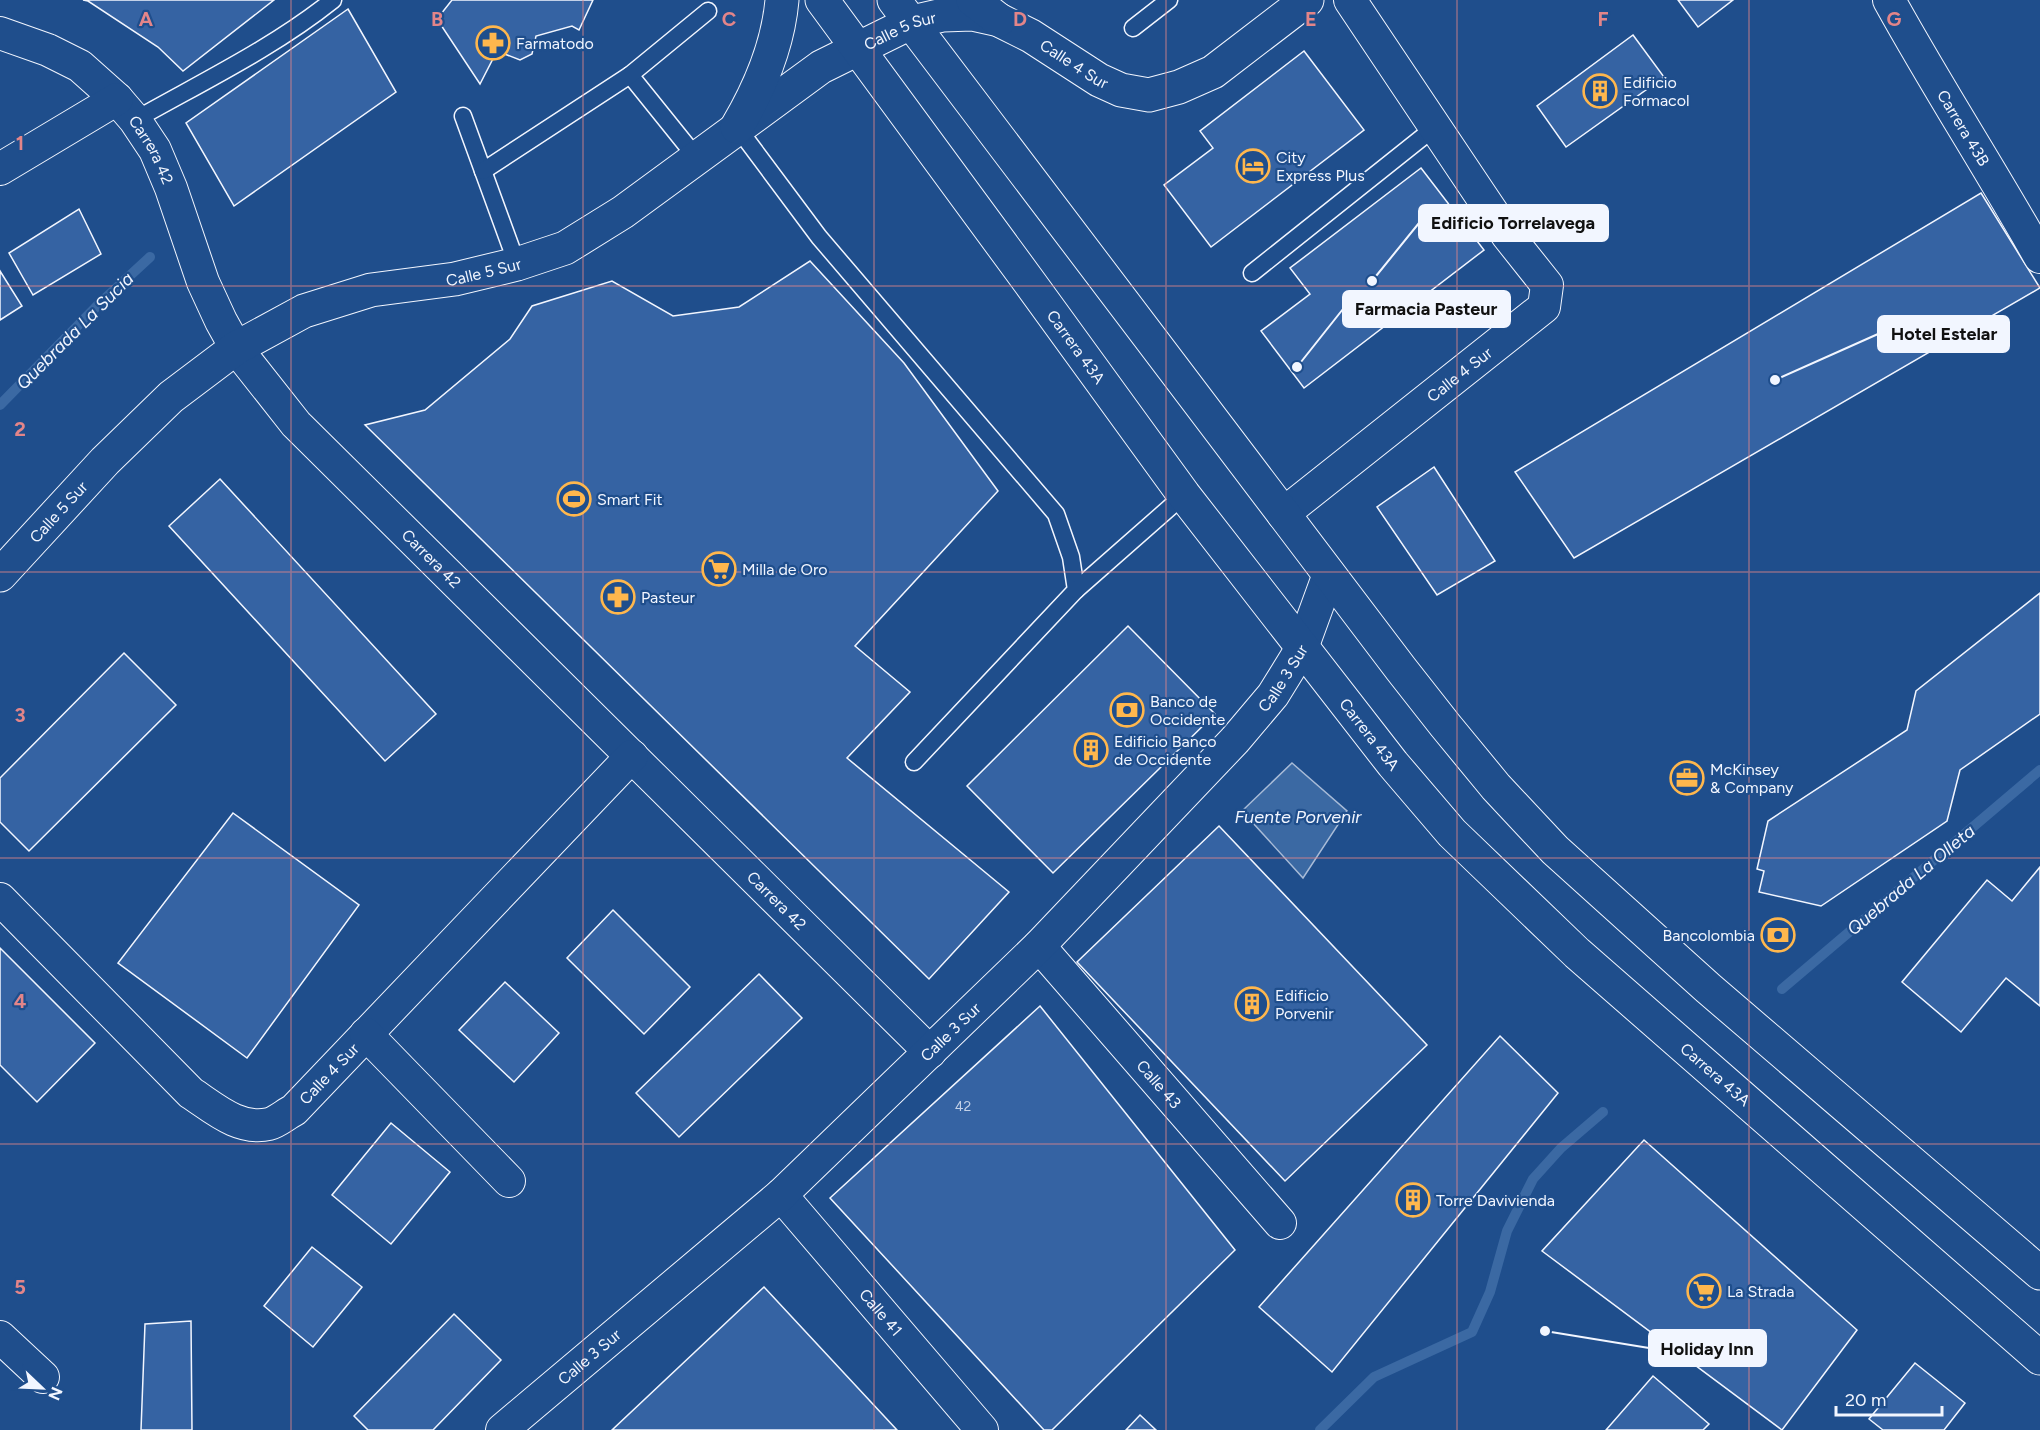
<svg xmlns="http://www.w3.org/2000/svg" width="2040" height="1430" font-family="Figtree,sans-serif">
	<style>
		.water { fill: #3b69a3; stroke: #a8bbd7; stroke-width: 1.5 }
		.lines { fill: none; stroke-linecap: round; stroke-linejoin: round }
		.stream { stroke: #3b69a3; stroke-width: 10 }
		.building { fill: #3563a3; stroke: #f2f6ff; stroke-width: 1.5 }
		.service-casing { stroke: #f2f6ff; stroke-width: 19 }
		.minor-casing { stroke: #f2f6ff; stroke-width: 34 }
		.tertiary-casing { stroke: #f2f6ff; stroke-width: 35 }
		.primary-casing { stroke: #f2f6ff; stroke-width: 35 }
		.service { stroke: #1f4e8c; stroke-width: 16 }
		.minor { stroke: #1f4e8c; stroke-width: 32 }
		.tertiary { stroke: #1f4e8c; stroke-width: 33 }
		.primary { stroke: #1f4e8c; stroke-width: 33 }
		.grid { fill: none; stroke: #e38589; stroke-width: 1.5; stroke-opacity: 0.55 }
		.labels { text-anchor: middle; dominant-baseline: central; stroke-width: 4.5; stroke-linejoin: round; paint-order: stroke }
		.number-label { font-size: 14px; fill: #c3d1e8 }
		.street-label { font-size: 16px; fill: #f2f6ff; stroke: #1f4e8c }
		.poi-label { font-size: 16px; fill: #f2f6ff; stroke: #1f4e8c; text-anchor: start }
		.water-label { font-size: 18px; font-style: italic; fill: #f2f6ff; stroke: #1f4e8c }
		.grid-label { font-size: 20px; text-anchor: middle; font-weight: bold; fill: #e38589; stroke: #1f4e8c; stroke-width: 4.5; stroke-linejoin: round; paint-order: stroke }
		.leader { fill: none; stroke: #f2f6ff; stroke-width: 2 }
		.callout-dot { fill: #f2f6ff; stroke: #1f4e8c; stroke-width: 2 }
		.callout { fill: #f2f6ff; stroke: #f2f6ff; stroke-width: 2 }
		.callout-label { font-size: 18px; text-anchor: middle; font-weight: bold; fill: #111 }
	</style>
	<rect width="100%" height="100%" fill="#1f4e8c"/>
	<path class="water" d="M1292,763L1347,811L1303,878L1242,811Z"/>
	<g class="lines">
		<g class="stream">
			<path d="M0,405L98,305L150,257"/>
			<path d="M1782,989L2040,770"/>
			<path d="M1320,1430L1374,1377L1472,1332L1490,1292L1507,1231L1533,1179L1561,1148L1603,1112"/>
		</g>
	</g>
	<g class="building">
		<path d="M83,0H274L183,71L158,47L88,1Z"/>
		<path d="M452,0H593L579,30L572,26L536,36L532,54L520,60L497,51L480,84L437,19Z"/>
		<path d="M1678,0H1733L1698,27Z"/>
		<path d="M348,9L396,92L234,206L186,123Z"/>
		<path d="M1633,35L1664,77L1566,147L1537,106Z"/>
		<path d="M1304,51L1364,130L1211,247L1164,185L1213,148L1200,131Z"/>
		<path d="M1421,168L1484,250L1304,388L1261,331L1310,294L1290,268Z"/>
		<path d="M1981,193L2040,288L1574,558L1515,472Z"/>
		<path d="M79,209L101,254L33,295L9,253Z"/>
		<path d="M810,261L904,363L998,491L855,646L910,692L847,758L1009,892L929,979L365,425L425,410L510,339L532,306L612,281L673,316L739,307Z"/>
		<path d="M0,271L22,306L0,320Z"/>
		<path d="M1434,467L1495,561L1437,595L1377,507Z"/>
		<path d="M220,479L436,714L385,761L169,526Z"/>
		<path d="M2040,593V714L1960,770L1947,821L1821,906L1759,892L1764,871L1757,869L1768,821L1907,730L1916,691Z"/>
		<path d="M1128,626L1215,714L1053,873L967,786Z"/>
		<path d="M124,653L176,705L29,851L0,822V778Z"/>
		<path d="M233,813L359,905L247,1058L118,963Z"/>
		<path d="M1219,826L1427,1045L1285,1181L1077,962Z"/>
		<path d="M2040,867V1006L2006,978L1961,1032L1902,982L1987,880L2012,901Z"/>
		<path d="M613,910L690,987L644,1034L567,958Z"/>
		<path d="M0,948L95,1043L37,1102L0,1065Z"/>
		<path d="M759,974L802,1018L679,1137L636,1093Z"/>
		<path d="M505,982L559,1033L514,1082L459,1030Z"/>
		<path d="M1040,1006L1235,1250L1052,1430H1044L830,1198Z"/>
		<path d="M1500,1036L1558,1093L1332,1372L1259,1307Z"/>
		<path d="M391,1123L450,1172L391,1244L332,1195Z"/>
		<path d="M1644,1140L1857,1330L1782,1430L1542,1251Z"/>
		<path d="M312,1247L362,1287L313,1347L264,1306Z"/>
		<path d="M764,1287L897,1430H612Z"/>
		<path d="M454,1314L501,1360L433,1430H368L354,1416Z"/>
		<path d="M191,1321L192,1430H141L145,1324Z"/>
		<path d="M1915,1363L1965,1403L1944,1430H1883L1869,1419Z"/>
		<path d="M1653,1376L1709,1424L1703,1430H1606Z"/>
		<path d="M1140,1415L1156,1430H1126Z"/>
	</g>
	<g class="lines">
		<defs>
			<g id="service">
				<path d="M1133,28L1169,0"/>
				<path d="M630,75L696,157"/>
				<path d="M463,116L517,264"/>
				<path d="M135,120C202,82 273,48 333,0"/>
				<path d="M737,127L819,237L1056,514L1071,557L1076,590L914,762"/>
				<path d="M483,171L630,75L708,11"/>
				<path d="M1252,273L1434,128"/>
				<path d="M1076,590L1184,495"/>
			</g>
			<g id="minor">
				<path id="s1" d="M1889,0C1937,87 1991,170 2040,257"/>
				<path id="s2" d="M0,33L48,50L80,66L117,99L135,120L155,150L171,188L203,282L221,321L236,348L296,424L930,1052"/>
				<path d="M0,169L117,99"/>
				<path id="s3" d="M1283,514L1544,307L1547,285L1508,236L1350,0"/>
				<path id="s4" d="M0,899L191,1093C214,1108 239,1131 269,1124C277,1122 286,1114 294,1110L632,756"/>
				<path id="s5" d="M1039,946L1280,1223"/>
				<path d="M366,1034L509,1181"/>
				<path id="s6" d="M781,1195L982,1430"/>
				<path d="M0,1337L43,1377"/>
				<path id="s7" d="M502,1430L781,1195L1039,946L1235,740L1273,695L1302,648L1329,574"/>
			</g>
			<g id="tertiary">
				<path id="s8" d="M0,575L105,461L171,397L236,348L304,311L371,290L455,279L517,264L565,248L623,212L821,67L912,22L943,15L972,14L999,20L1031,36L1099,80L1121,90L1149,95L1179,87L1213,72L1307,0"/>
			</g>
			<g id="primary">
				<path id="s9" d="M822,0L1030,283L1184,495L1393,764L1452,833L1577,953L2040,1358"/>
				<path d="M894,0L1401,669L1445,725L1496,787L1555,850L1708,988L2040,1273"/>
				<path d="M973,0L999,20"/>
				<path d="M737,127C760,88 778,46 782,0"/>
			</g>
		</defs>
		<use href="#service" class="service-casing"/>
		<use href="#minor" class="minor-casing"/>
		<use href="#tertiary" class="tertiary-casing"/>
		<use href="#primary" class="primary-casing"/>
		<use href="#service" class="service"/>
		<use href="#minor" class="minor"/>
		<use href="#tertiary" class="tertiary"/>
		<use href="#primary" class="primary"/>
	</g>
	<path class="grid" d="M291,0V1430M583,0V1430M874,0V1430M1166,0V1430M1457,0V1430M1749,0V1430M0,286H2040M0,572H2040M0,858H2040M0,1144H2040"/>
	<defs>
		<symbol id="pharmacy-ring" viewBox="-11 -11 22 22"><circle r="9.5" fill="#1f4e8c" stroke="#ffb74d" stroke-width="1.5"/><path d="M-2-6h4v4h4v4h-4v4h-4v-4h-4v-4h4Z" fill="#ffb74d"/></symbol>
		<symbol id="building-ring" viewBox="-11 -11 22 22"><circle r="9.5" fill="#1f4e8c" stroke="#ffb74d" stroke-width="1.5"/><path d="M-4-6H4V6H1V3H-1V6H-4ZM-2.5-4.3h1.7v1.8h-1.7ZM.8-4.3h1.7v1.8H.8ZM-2.5-1h1.7V.8h-1.7ZM.8-1h1.7V.8H.8Z" fill="#ffb74d"/></symbol>
		<symbol id="hotel-ring" viewBox="-11 -11 22 22"><circle r="9.5" fill="#1f4e8c" stroke="#ffb74d" stroke-width="1.5"/><path d="M-6-4.5h1.5V1H6V5H4.5V3h-9V5H-6ZM-4 0a1.8 1.8 0 1 1 3.6 0ZM.5 0V-2.5h3Q6-2.5 6 0Z" fill="#ffb74d"/></symbol>
		<symbol id="stadium-ring" viewBox="-11 -11 22 22"><circle r="9.5" fill="#1f4e8c" stroke="#ffb74d" stroke-width="1.5"/><path d="M0-5a6.5 5 0 1 0 0 10a6.5 5 0 1 0 0-10ZM-3.5-1.8h7v3.6h-7Z" fill="#ffb74d"/></symbol>
		<symbol id="supermarket-ring" viewBox="-11 -11 22 22"><circle r="9.5" fill="#1f4e8c" stroke="#ffb74d" stroke-width="1.5"/><path d="M-6-5.5h2.5l.6 2H6L4.5 2H-2.5L-4.4-4H-6ZM-1.5 3.2a1.3 1.3 0 1 0 .1 0ZM3 3.2a1.3 1.3 0 1 0 .1 0Z" fill="#ffb74d"/></symbol>
		<symbol id="bank-ring" viewBox="-11 -11 22 22"><circle r="9.5" fill="#1f4e8c" stroke="#ffb74d" stroke-width="1.5"/><path d="M-6-4H6V4H-6ZM0-2.3a2.3 2.3 0 1 0 0 4.6a2.3 2.3 0 1 0 0-4.6Z" fill="#ffb74d"/></symbol>
		<symbol id="office-ring" viewBox="-11 -11 22 22"><circle r="9.5" fill="#1f4e8c" stroke="#ffb74d" stroke-width="1.5"/><path d="M-6-3h4V-5.5h4V-3h4V5H-6ZM-1-4.5V-3h2v-1.5ZM-6 0V1H6V0Z" fill="#ffb74d"/></symbol>
	</defs>
	<g fill-rule="evenodd">
		<use href="#pharmacy-ring" x="474" y="24" width="38" height="38"/>
		<use href="#building-ring" x="1581" y="72" width="38" height="38"/>
		<use href="#hotel-ring" x="1234" y="147" width="38" height="38"/>
		<use href="#stadium-ring" x="555" y="480" width="38" height="38"/>
		<use href="#supermarket-ring" x="700" y="550" width="38" height="38"/>
		<use href="#pharmacy-ring" x="599" y="578" width="38" height="38"/>
		<use href="#bank-ring" x="1108" y="691" width="38" height="38"/>
		<use href="#building-ring" x="1072" y="731" width="38" height="38"/>
		<use href="#office-ring" x="1668" y="759" width="38" height="38"/>
		<use href="#bank-ring" x="1759" y="916" width="38" height="38"/>
		<use href="#building-ring" x="1233" y="985" width="38" height="38"/>
		<use href="#building-ring" x="1394" y="1181" width="38" height="38"/>
		<use href="#supermarket-ring" x="1685" y="1272" width="38" height="38"/>
	</g>
	<g class="labels">
		<g class="number-label">
			<text x="963" y="1106">42</text>
		</g>
		<g class="street-label">
			<text stroke="none"><textPath href="#s8" startOffset="1076">Calle 5 Sur</textPath></text>
			<text stroke="none"><textPath href="#s8" startOffset="1266">Calle 4 Sur</textPath></text>
			<text stroke="none"><textPath href="#s1" startOffset="148">Carrera 43B</textPath></text>
			<text stroke="none"><textPath href="#s2" startOffset="198">Carrera 42</textPath></text>
			<text stroke="none"><textPath href="#s8" startOffset="590">Calle 5 Sur</textPath></text>
			<text stroke="none"><textPath href="#s9" startOffset="430">Carrera 43A</textPath></text>
			<text stroke="none"><textPath href="#s3" startOffset="225">Calle 4 Sur</textPath></text>
			<text stroke="none"><textPath href="#s8" startOffset="86">Calle 5 Sur</textPath></text>
			<text stroke="none"><textPath href="#s2" startOffset="702">Carrera 42</textPath></text>
			<text stroke="none"><textPath href="#s7" startOffset="1086">Calle 3 Sur</textPath></text>
			<text stroke="none"><textPath href="#s9" startOffset="916">Carrera 43A</textPath></text>
			<text stroke="none"><textPath href="#s2" startOffset="1188">Carrera 42</textPath></text>
			<text stroke="none"><textPath href="#s7" startOffset="600">Calle 3 Sur</textPath></text>
			<text stroke="none"><textPath href="#s4" startOffset="438">Calle 4 Sur</textPath></text>
			<text stroke="none"><textPath href="#s9" startOffset="1402">Carrera 43A</textPath></text>
			<text stroke="none"><textPath href="#s5" startOffset="183">Calle 43</textPath></text>
			<text stroke="none"><textPath href="#s6" startOffset="154">Calle 41</textPath></text>
			<text stroke="none"><textPath href="#s7" startOffset="114">Calle 3 Sur</textPath></text>
		</g>
		<g class="poi-label">
			<text x="516" y="43">Farmatodo</text>
			<text x="1623" y="82">Edificio<tspan x="1623" dy="18">Formacol</tspan></text>
			<text x="1276" y="157">City<tspan x="1276" dy="18">Express Plus</tspan></text>
			<text x="597" y="499">Smart Fit</text>
			<text x="742" y="569">Milla de Oro</text>
			<text x="641" y="597">Pasteur</text>
			<text x="1150" y="701">Banco de<tspan x="1150" dy="18">Occidente</tspan></text>
			<text x="1114" y="741">Edificio Banco<tspan x="1114" dy="18">de Occidente</tspan></text>
			<text x="1710" y="769">McKinsey<tspan x="1710" dy="18">&amp; Company</tspan></text>
			<text x="1755" y="935" text-anchor="end">Bancolombia</text>
			<text x="1275" y="995">Edificio<tspan x="1275" dy="18">Porvenir</tspan></text>
			<text x="1436" y="1200">Torre Davivienda</text>
			<text x="1727" y="1291">La Strada</text>
		</g>
		<g class="water-label">
			<text transform="translate(75 331) rotate(-45)">Quebrada La Sucia</text>
			<text x="1298" y="817">Fuente Porvenir</text>
			<text transform="translate(1911 880) rotate(-40)">Quebrada La Olleta</text>
		</g>
	</g>
	<g class="grid-label">
		<text x="146" y="26">A</text>
		<text x="437" y="26">B</text>
		<text x="729" y="26">C</text>
		<text x="1020" y="26">D</text>
		<text x="1311" y="26">E</text>
		<text x="1603" y="26">F</text>
		<text x="1894" y="26">G</text>
		<text x="20" y="150">1</text>
		<text x="20" y="436">2</text>
		<text x="20" y="722">3</text>
		<text x="20" y="1008">4</text>
		<text x="20" y="1294">5</text>
	</g>
	<path class="leader" d="M1372 281L1419 223M1297 367L1343 309M1775 380L1878 334M1545 1331L1649 1348"/>
	<g class="callout-dot">
		<circle cx="1372" cy="281" r="6"/>
		<circle cx="1297" cy="367" r="6"/>
		<circle cx="1775" cy="380" r="6"/>
		<circle cx="1545" cy="1331" r="6"/>
	</g>
	<g class="callout">
		<rect x="1419" y="205" width="189" height="36" rx="6"/>
		<rect x="1343" y="291" width="167" height="36" rx="6"/>
		<rect x="1878" y="316" width="131" height="36" rx="6"/>
		<rect x="1649" y="1330" width="117" height="36" rx="6"/>
	</g>
	<g class="callout-label">
		<text x="1513" y="229">Edificio Torrelavega</text>
		<text x="1426" y="315">Farmacia Pasteur</text>
		<text x="1944" y="340">Hotel Estelar</text>
		<text x="1707" y="1355">Holiday Inn</text>
	</g>
	<g transform="translate(42 1388) rotate(113)" stroke="#1f4e8c" stroke-width="4.5" paint-order="stroke">
	<path d="M0-4.5L10 22L0 15L-10 22Z" fill="#f2f6ff"/>
	<text y="-9" font-size="16" font-weight="bold" text-anchor="middle" fill="#f2f6ff">N</text>
	</g>
	<path d="M1836 1406v9h106v-9" fill="none" stroke="#f2f6ff" stroke-width="3"/>
	<text x="1845" y="1406" font-size="18" fill="#f2f6ff" stroke="#1f4e8c" stroke-width="4.5" paint-order="stroke">20 m</text>
</svg>
